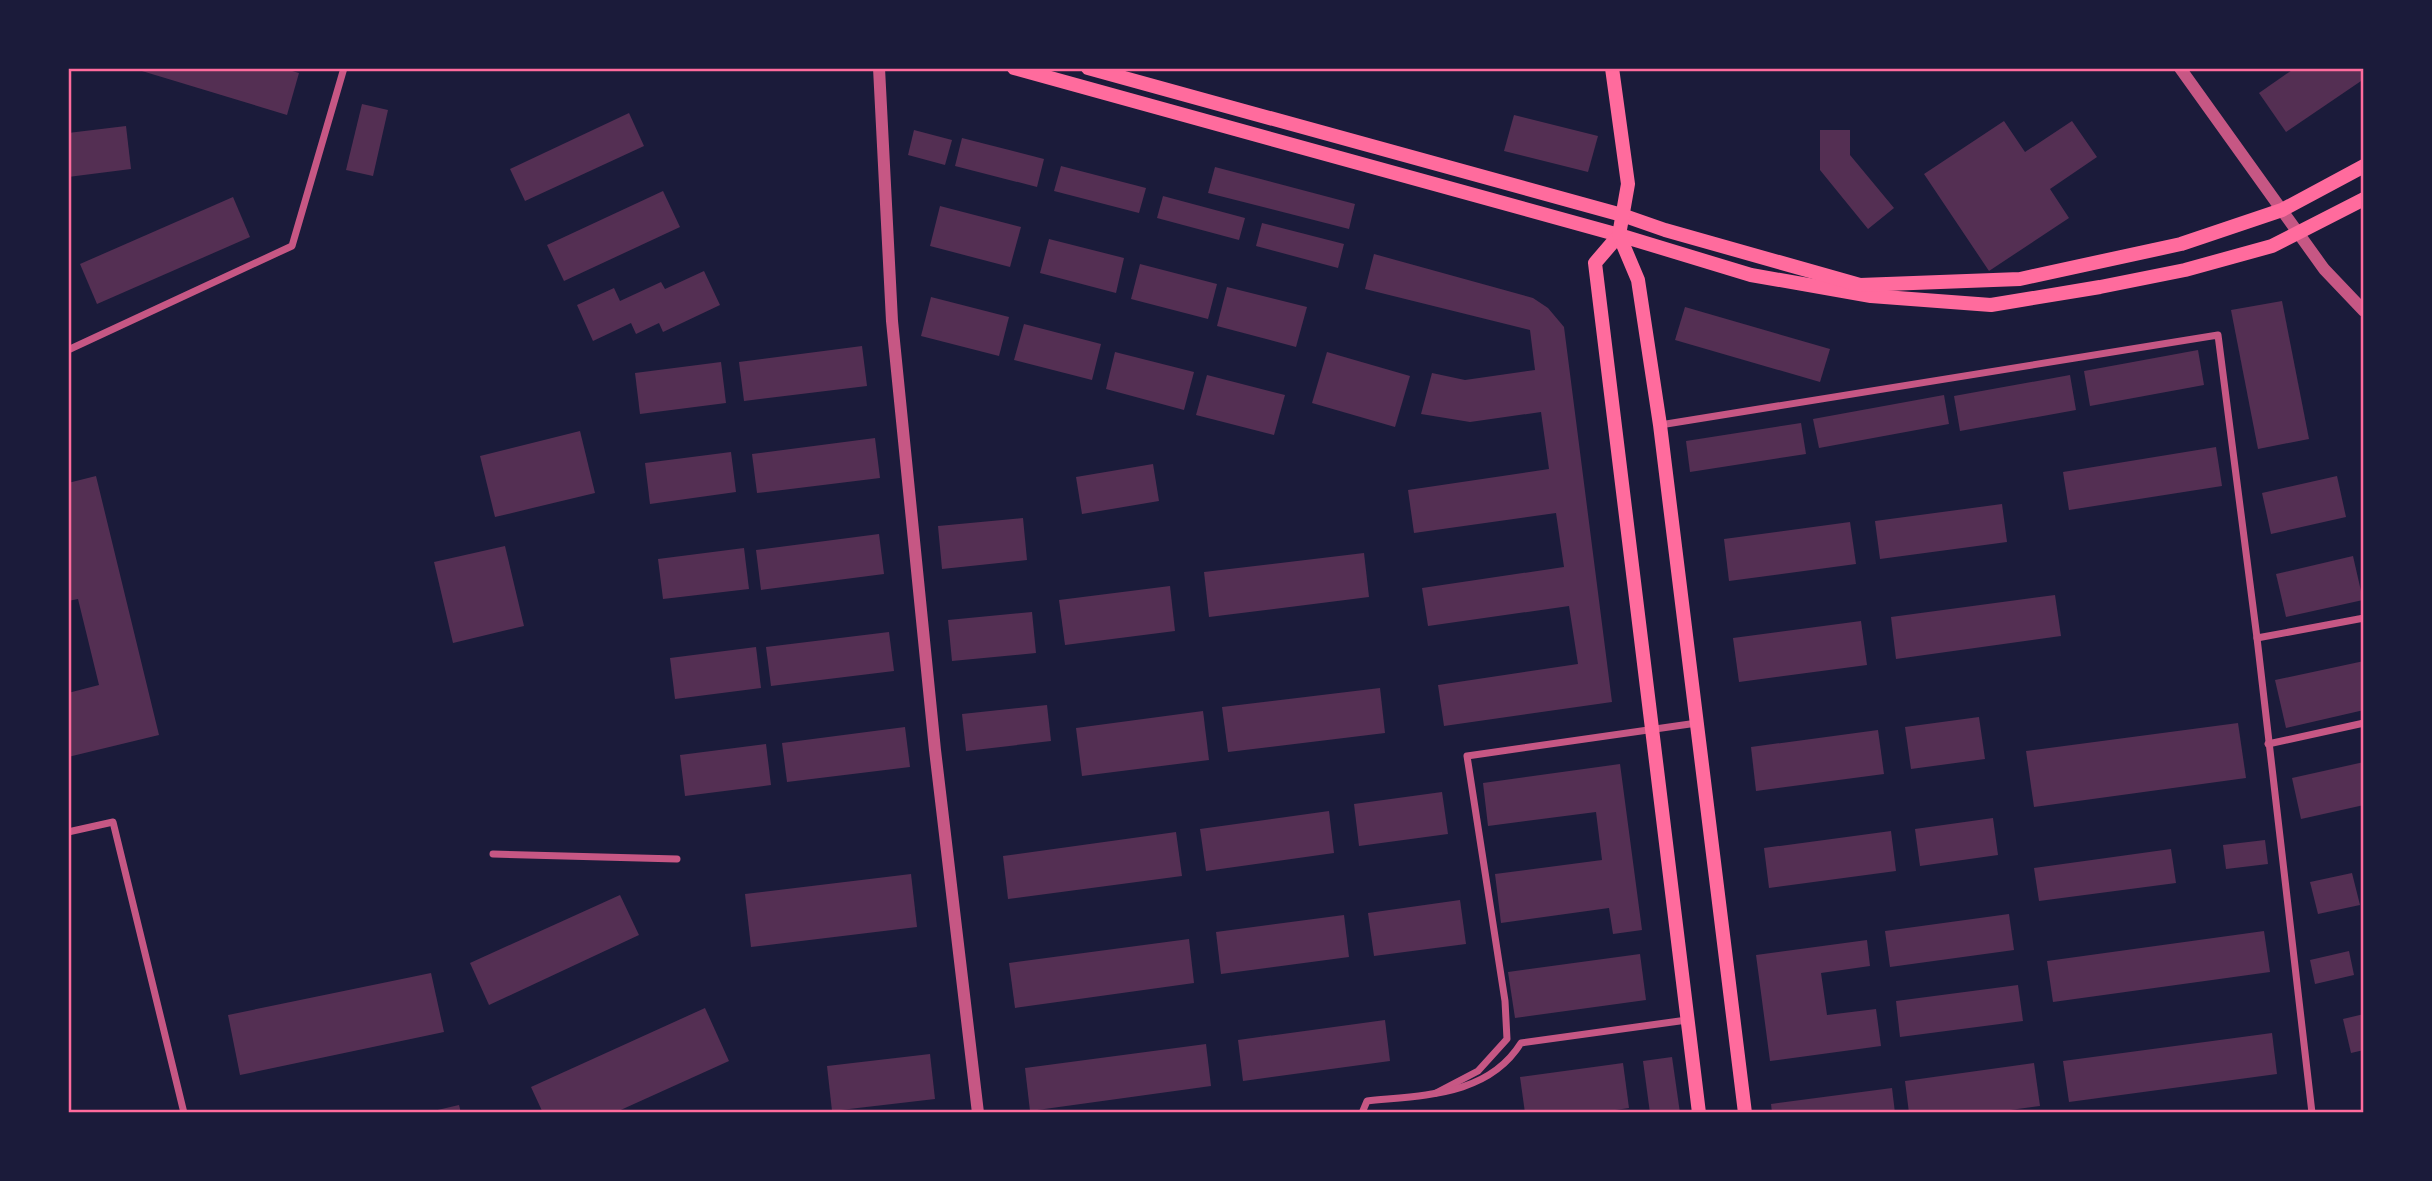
<svg xmlns="http://www.w3.org/2000/svg" width="2432" height="1181" font-family="Figtree,sans-serif">
	<style>
		.building { fill: #542f53 }
		.lines { fill: none; stroke-linecap: round; stroke-linejoin: round }
		.minor { stroke: #c65784; stroke-width: 7 }
		.tertiary { stroke: #c65784; stroke-width: 12 }
		.secondary { stroke: #ff6b9d; stroke-width: 14 }
		.neatline { fill: none; stroke: #ff6b9d; stroke-width: 2.5 }
	</style>
	<rect width="100%" height="100%" fill="#1b1b3a"/>
	<g class="building">
		<path d="M132,68H282L299,73L287,115Z"/>
		<path d="M2295,68H2364V79L2286,132L2259,93Z"/>
		<path d="M362,104L388,110L373,176L346,170Z"/>
		<path d="M629,113L644,146L525,201L510,169Z"/>
		<path d="M1514,115L1598,136L1588,172L1504,151Z"/>
		<path d="M2004,121L2025,152L2072,121L2097,157L2050,189L2069,218L1989,271L1924,174Z"/>
		<path d="M126,126L131,169L68,177V133Z"/>
		<path d="M914,130L952,140L945,165L908,155Z"/>
		<path d="M1820,130H1850V155L1894,208L1868,229L1820,170Z"/>
		<path d="M962,138L1044,159L1037,187L955,166Z"/>
		<path d="M1061,166L1146,188L1139,213L1054,191Z"/>
		<path d="M1215,167L1355,204L1349,229L1208,193Z"/>
		<path d="M663,191L680,227L564,281L547,245Z"/>
		<path d="M1163,196L1245,218L1239,240L1157,218Z"/>
		<path d="M233,197L250,237L97,304L80,264Z"/>
		<path d="M940,206L1021,227L1010,267L930,246Z"/>
		<path d="M1262,223L1344,244L1338,268L1256,246Z"/>
		<path d="M1049,239L1124,258L1116,293L1040,273Z"/>
		<path d="M1374,254L1533,298L1548,308L1564,327L1612,702L1444,726L1438,685L1578,664L1569,606L1428,626L1422,588L1564,567L1556,513L1414,533L1408,490L1549,469L1541,412L1470,422L1421,414L1432,373L1465,380L1535,370L1530,330L1365,289Z"/>
		<path d="M1140,264L1217,284L1208,319L1131,299Z"/>
		<path d="M704,271L720,305L663,332L659,323L636,334L631,323L593,341L577,305L614,288L620,301L661,282L665,289Z"/>
		<path d="M1227,287L1307,307L1296,347L1217,326Z"/>
		<path d="M931,297L1009,317L999,356L921,336Z"/>
		<path d="M2282,301L2309,439L2258,449L2231,310Z"/>
		<path d="M1685,307L1830,349L1820,382L1675,340Z"/>
		<path d="M1024,324L1101,344L1092,380L1014,360Z"/>
		<path d="M862,346L867,386L744,401L739,362Z"/>
		<path d="M2198,350L2204,385L2090,406L2084,371Z"/>
		<path d="M1115,352L1194,372L1184,410L1106,389Z"/>
		<path d="M1327,352L1410,376L1395,427L1312,403Z"/>
		<path d="M721,362L726,403L640,414L635,373Z"/>
		<path d="M1207,375L1285,395L1274,435L1196,415Z"/>
		<path d="M2070,375L2076,410L1960,431L1954,396Z"/>
		<path d="M1944,395L1949,424L1819,448L1813,419Z"/>
		<path d="M1801,423L1806,454L1690,472L1686,441Z"/>
		<path d="M580,431L595,493L495,517L480,456Z"/>
		<path d="M875,438L880,478L757,493L752,454Z"/>
		<path d="M2216,447L2222,486L2069,510L2063,472Z"/>
		<path d="M731,452L736,492L650,504L645,463Z"/>
		<path d="M1153,464L1159,501L1082,514L1076,477Z"/>
		<path d="M96,476L159,735L68,757V693L99,685L78,599L68,601V483Z"/>
		<path d="M2337,476L2346,517L2271,534L2262,493Z"/>
		<path d="M2002,504L2007,542L1880,559L1875,521Z"/>
		<path d="M1023,518L1027,560L942,569L938,526Z"/>
		<path d="M1850,522L1856,564L1729,581L1724,539Z"/>
		<path d="M879,534L884,574L761,590L756,550Z"/>
		<path d="M505,546L524,626L453,643L434,562Z"/>
		<path d="M744,548L749,589L663,599L658,559Z"/>
		<path d="M1364,553L1369,597L1209,617L1204,572Z"/>
		<path d="M2353,556L2363,600L2286,617L2276,574Z"/>
		<path d="M1170,586L1175,631L1065,645L1059,600Z"/>
		<path d="M2055,595L2061,636L1896,659L1891,617Z"/>
		<path d="M1032,612L1036,653L952,661L948,620Z"/>
		<path d="M1861,621L1867,665L1739,682L1733,638Z"/>
		<path d="M889,632L894,671L771,686L766,647Z"/>
		<path d="M756,647L761,688L675,699L670,658Z"/>
		<path d="M2364,661V710L2286,728L2275,680Z"/>
		<path d="M1380,688L1385,733L1228,752L1222,707Z"/>
		<path d="M1047,705L1051,741L966,751L962,714Z"/>
		<path d="M1203,711L1209,760L1082,776L1076,728Z"/>
		<path d="M1979,717L1985,759L1911,769L1905,727Z"/>
		<path d="M2238,723L2246,778L2034,807L2026,751Z"/>
		<path d="M905,727L910,767L787,782L782,743Z"/>
		<path d="M1878,730L1884,774L1756,791L1751,747Z"/>
		<path d="M766,744L771,785L685,796L680,755Z"/>
		<path d="M2364,762V805L2301,819L2292,778Z"/>
		<path d="M1620,764L1642,930L1613,934L1609,908L1501,923L1495,874L1602,860L1596,812L1488,826L1483,783Z"/>
		<path d="M1442,792L1448,834L1359,846L1354,804Z"/>
		<path d="M1329,811L1334,853L1206,871L1200,829Z"/>
		<path d="M1993,818L1998,855L1920,866L1915,829Z"/>
		<path d="M1891,831L1896,871L1769,888L1764,848Z"/>
		<path d="M1176,832L1182,876L1008,899L1003,856Z"/>
		<path d="M2265,840L2268,864L2226,869L2223,845Z"/>
		<path d="M2171,849L2176,883L2039,901L2034,868Z"/>
		<path d="M2352,873L2360,905L2318,914L2310,882Z"/>
		<path d="M911,874L917,927L751,947L745,894Z"/>
		<path d="M620,895L639,935L489,1005L470,963Z"/>
		<path d="M1460,900L1466,944L1374,956L1368,913Z"/>
		<path d="M2009,914L2014,950L1890,967L1885,931Z"/>
		<path d="M1344,915L1349,957L1221,974L1216,932Z"/>
		<path d="M2264,931L2270,972L2053,1002L2047,961Z"/>
		<path d="M1189,939L1194,983L1015,1008L1009,963Z"/>
		<path d="M1867,940L1870,966L1821,973L1827,1015L1876,1009L1881,1046L1770,1061L1756,955Z"/>
		<path d="M2349,951L2354,975L2315,984L2310,960Z"/>
		<path d="M1640,954L1646,1000L1515,1018L1508,972Z"/>
		<path d="M431,973L444,1032L240,1075L228,1015Z"/>
		<path d="M2018,985L2023,1021L1900,1037L1896,1001Z"/>
		<path d="M705,1008L729,1061L614,1113H543L531,1087Z"/>
		<path d="M2364,1014V1050L2351,1053L2343,1019Z"/>
		<path d="M1385,1020L1390,1061L1243,1081L1238,1040Z"/>
		<path d="M2272,1033L2277,1074L2069,1102L2063,1061Z"/>
		<path d="M1206,1044L1211,1086L1030,1111L1025,1068Z"/>
		<path d="M930,1054L935,1099L832,1111L827,1066Z"/>
		<path d="M1672,1057L1680,1113H1650L1643,1061Z"/>
		<path d="M1623,1063L1629,1108L1595,1113H1525L1520,1077Z"/>
		<path d="M2034,1063L2040,1106L1988,1113H1909L1905,1081Z"/>
		<path d="M1892,1088L1895,1113H1772L1771,1104Z"/>
		<path d="M459,1105L461,1113H429V1112Z"/>
	</g>
	<g class="lines">
		<g class="minor">
			<path d="M68,350L292,246L344,68"/>
			<path d="M1660,425L2218,335L2257,638L2312,1113"/>
			<path d="M2257,638L2364,618"/>
			<path d="M2268,744L2364,723"/>
			<path d="M68,832L113,822L184,1113"/>
			<path d="M493,854L677,859"/>
			<path d="M1436,1093L1478,1071L1507,1039L1505,1001L1467,756L1697,723"/>
			<path d="M1362,1113L1367,1101C1424,1095 1488,1096 1521,1043L1687,1020"/>
		</g>
		<g class="tertiary">
			<path d="M879,68L892,321L935,750L978,1113"/>
			<path d="M2180,68L2324,269L2364,311"/>
		</g>
		<g class="secondary">
			<path d="M1014,68L1619,235L1751,275L1871,296L1991,305L2100,287L2185,270L2272,246L2364,199"/>
			<path d="M1088,68L1622,215L1665,230L1860,285L2020,279L2181,244L2282,210L2364,166"/>
			<path d="M1612,68L1628,184L1619,235L1595,263L1699,1113"/>
			<path d="M1619,235L1638,280L1660,425L1745,1113"/>
		</g>
	</g>
	<rect width="2432" height="1181" fill="none" stroke="#1b1b3a" stroke-width="140"/>
	<rect x="70" y="70" width="2292" height="1041" class="neatline"/>
</svg>
